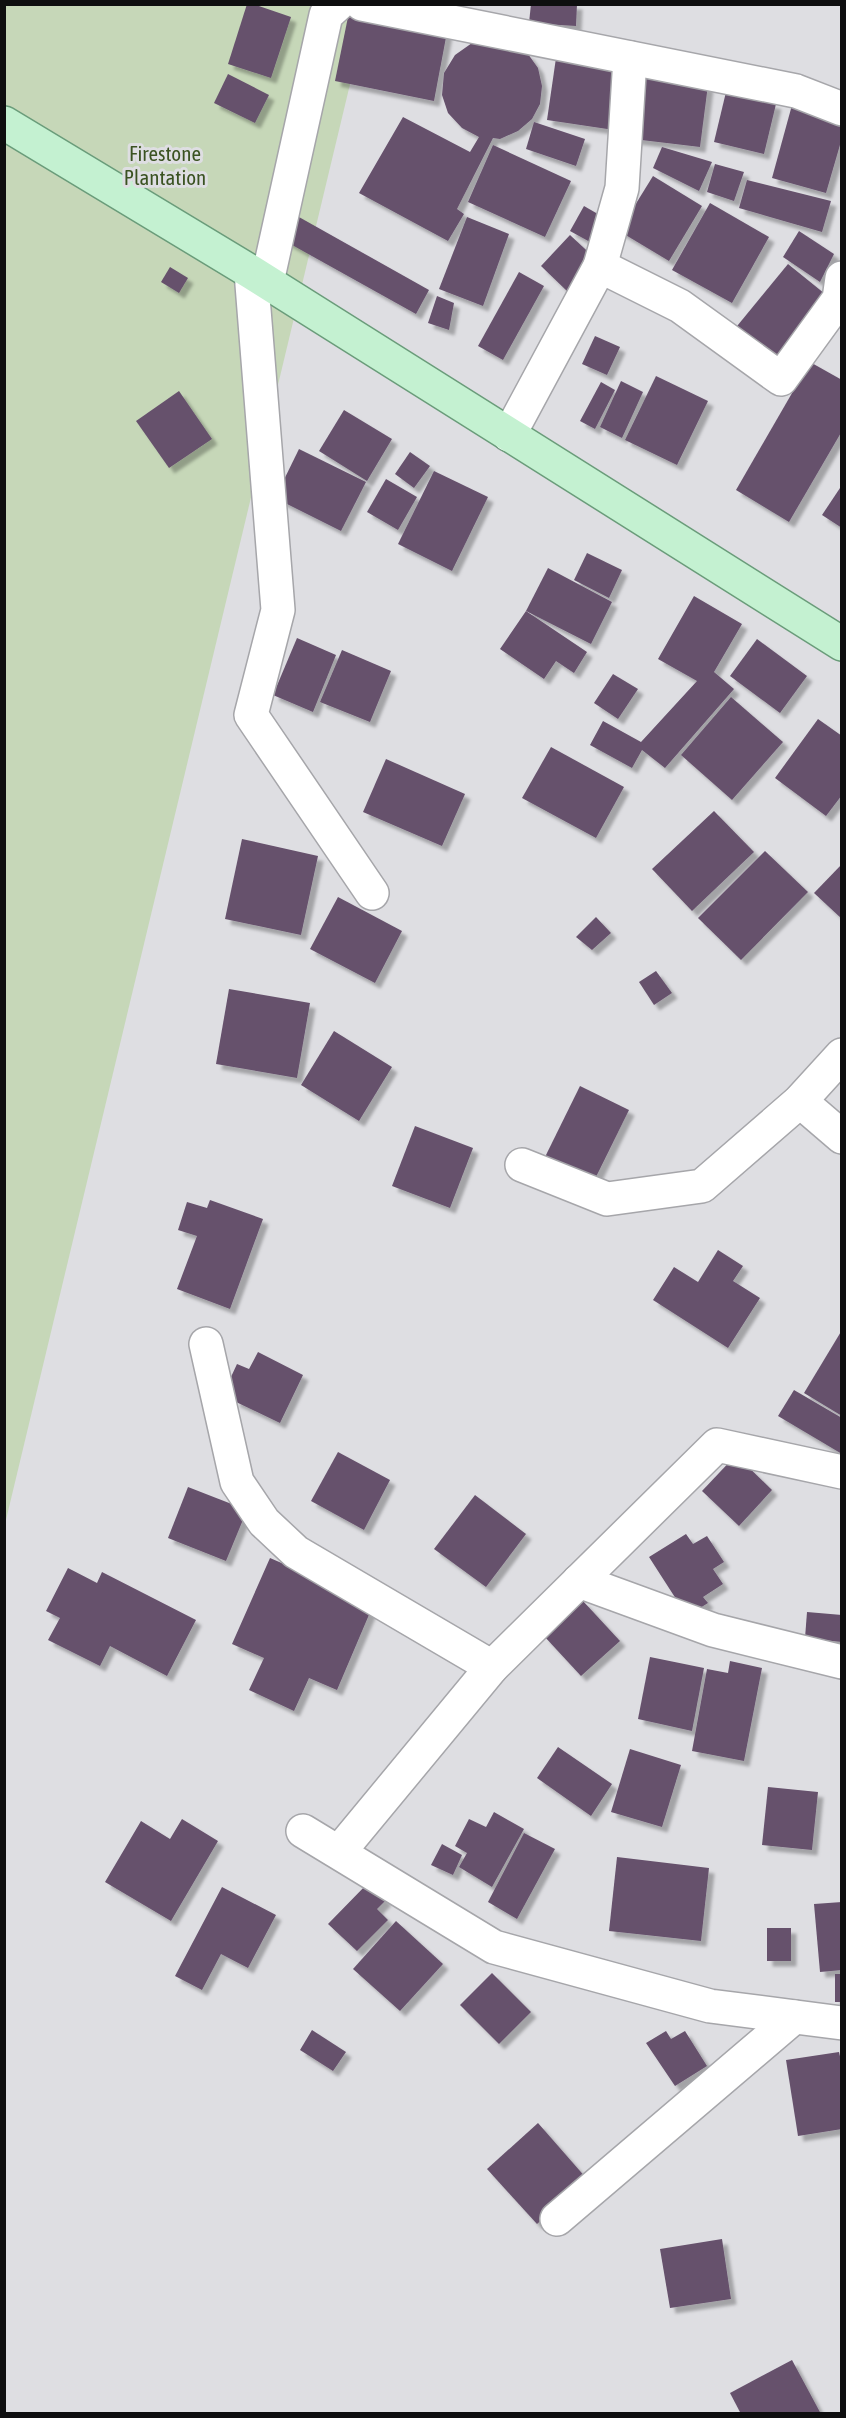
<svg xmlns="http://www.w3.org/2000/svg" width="846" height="2418" font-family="'Asap Condensed',sans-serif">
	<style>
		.green { fill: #c6d7b8 }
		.building { fill: #66516c; filter: url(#shadow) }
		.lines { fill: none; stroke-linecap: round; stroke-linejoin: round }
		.minor-casing { stroke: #a6a6aa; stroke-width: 36 }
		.major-casing { stroke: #6a9c7a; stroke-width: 36 }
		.minor { stroke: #fff; stroke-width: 33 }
		.major { stroke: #c4f1d1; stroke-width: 33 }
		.labels { text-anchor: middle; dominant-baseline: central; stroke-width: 6; stroke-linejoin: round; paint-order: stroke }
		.park-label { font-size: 21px; fill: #3a5221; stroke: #dedee2 }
	</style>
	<defs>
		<filter id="shadow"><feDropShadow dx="5.5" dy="5.5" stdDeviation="1.5" flood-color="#0004"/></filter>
	</defs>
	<rect width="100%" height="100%" fill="#dedee2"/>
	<path class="green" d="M5,5H369L5,1524Z"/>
	<g class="building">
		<path d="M247,4H253L291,17L271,78L228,64Z"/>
		<path d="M531,4H577L576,26L529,23Z"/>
		<path d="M349,12L447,32L434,101L335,81Z"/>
		<path d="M492,39L528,54L538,68L542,86L540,104L532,119L518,131L500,139L493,138L457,209L464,214L448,241L359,193L403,117L470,152L479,137L462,128L448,113L442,95L444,73L455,55L472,43Z"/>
		<path d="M556,58L623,67L614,130L547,120Z"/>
		<path d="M228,74L269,95L255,123L214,103Z"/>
		<path d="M640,77L708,85L700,147L633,139Z"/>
		<path d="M726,92L776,104L764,154L714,142Z"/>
		<path d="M792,105L842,120V138L826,193L772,178Z"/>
		<path d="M534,122L585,139L576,166L526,149Z"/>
		<path d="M493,145L571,181L545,237L468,202Z"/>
		<path d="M662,147L712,162L699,191L653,168Z"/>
		<path d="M715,164L744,172L734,201L707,192Z"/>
		<path d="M653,176L702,206L669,261L619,231Z"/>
		<path d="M747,180L831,201L822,232L739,208Z"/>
		<path d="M710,203L769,237L732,303L672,270Z"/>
		<path d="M584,206L603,217L590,242L570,231Z"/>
		<path d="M290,212L429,290L416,314L276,236Z"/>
		<path d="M467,217L509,234L483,306L439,289Z"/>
		<path d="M799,231L834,254L820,282L783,257Z"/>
		<path d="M570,235L598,261L568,292L541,266Z"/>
		<path d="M788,264L830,298L776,366L733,331Z"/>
		<path d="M170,267L188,278L179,293L161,282Z"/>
		<path d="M519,272L544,286L503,360L478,346Z"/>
		<path d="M437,296L454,303L449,330L428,323Z"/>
		<path d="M595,336L620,347L607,375L582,364Z"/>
		<path d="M810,362L842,380V431L789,522L736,490Z"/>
		<path d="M656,376L708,401L677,465L625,440Z"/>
		<path d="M621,381L643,392L622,438L600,427Z"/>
		<path d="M601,382L615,390L595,429L580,421Z"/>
		<path d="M179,391L212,439L169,468L136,421Z"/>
		<path d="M344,410L392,439L367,481L319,451Z"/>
		<path d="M299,449L366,482L341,531L275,498Z"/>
		<path d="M410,452L430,466L414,488L395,474Z"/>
		<path d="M434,471L488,497L452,571L398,544Z"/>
		<path d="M386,479L417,497L398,530L367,512Z"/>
		<path d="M842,485V528L822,515Z"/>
		<path d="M587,553L622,570L609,598L574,580Z"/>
		<path d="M548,568L612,602L591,644L526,611Z"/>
		<path d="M694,596L742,624L714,672L734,689L665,768L642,750L632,768L590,745L603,721L641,742L697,681L658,659Z"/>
		<path d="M526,611L587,652L574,673L556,661L544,679L500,649Z"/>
		<path d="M297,638L336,655L313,712L273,695Z"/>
		<path d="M757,639L807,676L780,713L730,676Z"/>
		<path d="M342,650L391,671L370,722L320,702Z"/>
		<path d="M613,674L638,689L618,719L594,703Z"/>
		<path d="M731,697L783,742L732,800L681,755Z"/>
		<path d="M818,719L842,736V795L826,816L775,778Z"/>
		<path d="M551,747L624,787L596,838L522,798Z"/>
		<path d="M386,759L465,794L442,846L363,812Z"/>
		<path d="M714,811L754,852L692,911L652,869Z"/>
		<path d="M242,839L318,856L301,935L225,919Z"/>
		<path d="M765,851L808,892L741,960L698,918Z"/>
		<path d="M842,864V919L814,893Z"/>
		<path d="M338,897L402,931L375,983L310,949Z"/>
		<path d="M596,917L611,933L592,950L576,937Z"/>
		<path d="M656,971L672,993L654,1005L639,982Z"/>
		<path d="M229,989L310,1003L297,1078L216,1064Z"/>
		<path d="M334,1031L392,1067L359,1121L301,1085Z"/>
		<path d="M580,1086L629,1110L594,1181L545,1157Z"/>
		<path d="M415,1126L473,1148L450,1208L392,1186Z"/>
		<path d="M210,1200L263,1219L230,1309L177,1289L197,1236L178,1230L187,1202L207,1208Z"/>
		<path d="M718,1250L743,1266L733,1281L760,1298L728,1348L653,1300L674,1267L698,1282Z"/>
		<path d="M842,1330V1416L804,1393Z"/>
		<path d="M258,1352L303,1375L280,1423L234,1401L236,1397L224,1392L237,1364L249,1369Z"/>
		<path d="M794,1390L842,1418V1454L778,1416Z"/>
		<path d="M338,1452L390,1480L364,1530L311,1501Z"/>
		<path d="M736,1455L772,1490L739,1526L702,1491Z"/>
		<path d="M188,1487L247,1510L226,1561L168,1538Z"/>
		<path d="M475,1495L526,1534L486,1587L434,1549Z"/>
		<path d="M686,1534L693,1544L707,1536L724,1562L713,1569L723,1584L703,1597L708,1603L687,1616L649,1557Z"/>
		<path d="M270,1558L374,1603L337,1690L309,1678L294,1711L249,1690L264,1658L232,1644Z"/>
		<path d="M68,1568L97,1583L102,1572L196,1620L167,1676L110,1646L100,1666L48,1640L60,1618L46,1611Z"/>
		<path d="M583,1601L620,1641L581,1676L544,1636Z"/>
		<path d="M807,1612L842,1615V1642L805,1638Z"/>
		<path d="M650,1657L704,1668L692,1731L638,1719Z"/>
		<path d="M730,1661L762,1668L744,1761L692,1751L707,1669L728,1673Z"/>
		<path d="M558,1747L612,1784L591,1816L537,1778Z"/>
		<path d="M630,1749L681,1765L662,1827L611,1812Z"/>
		<path d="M768,1787L818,1792L812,1850L762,1845Z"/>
		<path d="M494,1812L524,1829L492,1887L459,1867L467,1853L455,1846L469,1819L486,1827Z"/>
		<path d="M182,1819L218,1841L171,1921L105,1882L141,1821L170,1839Z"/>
		<path d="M524,1833L555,1849L517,1919L488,1902Z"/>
		<path d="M442,1844L462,1855L453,1875L431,1865Z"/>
		<path d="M617,1857L709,1868L701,1941L609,1931Z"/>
		<path d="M368,1883L386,1900L377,1909L388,1920L357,1951L328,1924Z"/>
		<path d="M222,1887L276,1915L248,1968L221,1954L202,1990L175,1976Z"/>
		<path d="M842,1902V1970L820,1972L814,1904Z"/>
		<path d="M396,1921L443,1964L400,2011L353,1969Z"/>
		<rect x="767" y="1928" width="24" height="33"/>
		<path d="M492,1973L531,2012L499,2044L460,2005Z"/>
		<rect x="835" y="1974" width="7" height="28"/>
		<path d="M312,2030L346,2052L333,2071L300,2050Z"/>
		<path d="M666,2031L671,2039L685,2031L707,2066L675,2086L646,2043Z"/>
		<path d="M839,2052L842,2065V2129L798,2136L786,2060Z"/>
		<path d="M538,2123L587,2179L537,2224L487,2169Z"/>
		<path d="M722,2239L731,2299L670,2308L660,2249Z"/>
		<path d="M792,2360L821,2414H741L730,2393Z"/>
	</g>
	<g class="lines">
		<defs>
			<g id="minor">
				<path d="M362,4L796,91L842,109"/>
				<path d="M600,266L680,306L781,379L839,299L842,278"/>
				<path d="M251,272L278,610L251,715L372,893"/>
				<path d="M267,282L326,15L338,4"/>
				<path d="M509,435L600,266L622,188L630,58"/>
				<path d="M800,1101L842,1137"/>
				<path d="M522,1165L607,1199L702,1186L800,1101L842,1055"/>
				<path d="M206,1344L237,1482L264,1522L296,1552L492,1667"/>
				<path d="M579,1581L713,1630L842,1662"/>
				<path d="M303,1831L494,1947L710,2006L842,2023"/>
				<path d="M339,1852L492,1667L717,1445L842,1472"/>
				<path d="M557,2219L794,2017"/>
			</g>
			<path id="major" d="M4,123L251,272L842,644"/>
		</defs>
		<use href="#minor" class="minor-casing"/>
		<use href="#major" class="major-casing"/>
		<use href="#minor" class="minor"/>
		<use href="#major" class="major"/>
	</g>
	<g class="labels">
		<g class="park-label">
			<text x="165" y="153">Firestone<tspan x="165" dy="24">Plantation</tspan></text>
		</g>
	</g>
	<rect width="846" height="2418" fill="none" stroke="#0e0e0f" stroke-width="12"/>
</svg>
